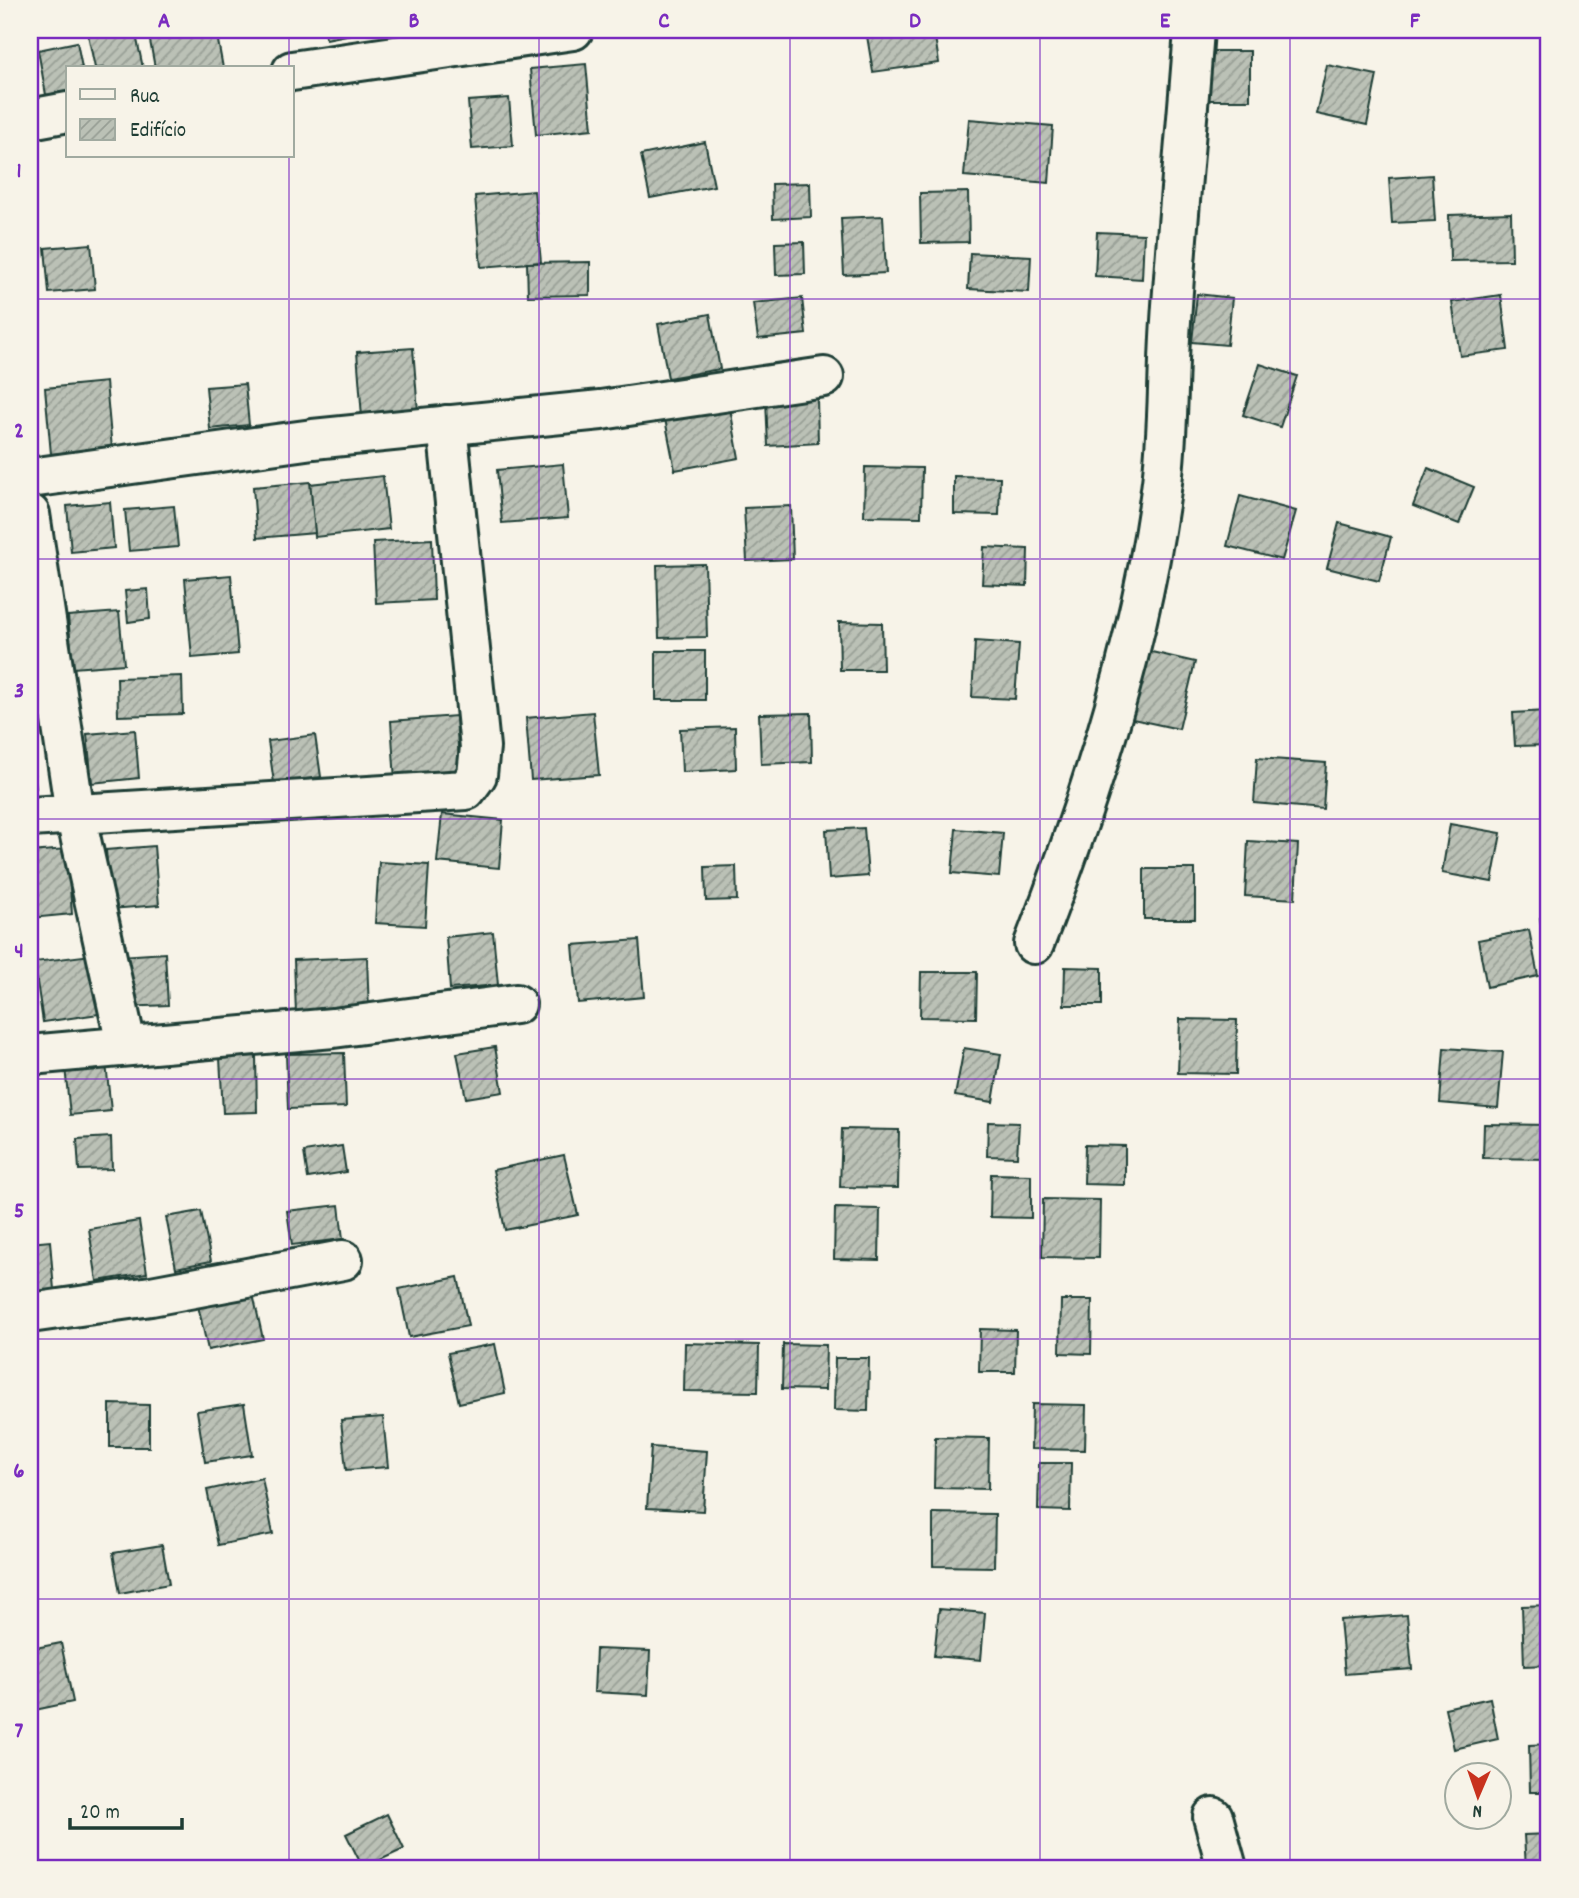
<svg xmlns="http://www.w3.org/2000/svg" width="1579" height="1898" font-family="Dekko,sans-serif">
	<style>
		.building { fill: url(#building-hatch); stroke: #1f3d34; stroke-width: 2 }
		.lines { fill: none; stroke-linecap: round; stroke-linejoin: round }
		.street-casing { stroke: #1f3d34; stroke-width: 44 }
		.street { stroke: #f7f3e8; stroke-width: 38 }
		.grid { fill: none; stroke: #7b2cbf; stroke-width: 2; stroke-opacity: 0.55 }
		.neatline { fill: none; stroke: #7b2cbf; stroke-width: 2.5 }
		.grid-label { font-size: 23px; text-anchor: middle; font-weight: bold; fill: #7b2cbf }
	</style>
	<defs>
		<pattern id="building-hatch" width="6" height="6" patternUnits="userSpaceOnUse" patternTransform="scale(1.75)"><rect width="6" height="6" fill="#bbc1b6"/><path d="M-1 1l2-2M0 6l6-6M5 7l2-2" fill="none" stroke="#979e95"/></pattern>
	</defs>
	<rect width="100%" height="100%" fill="#f7f3e8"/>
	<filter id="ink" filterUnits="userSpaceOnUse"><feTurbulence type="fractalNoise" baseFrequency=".0143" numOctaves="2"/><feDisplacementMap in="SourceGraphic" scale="14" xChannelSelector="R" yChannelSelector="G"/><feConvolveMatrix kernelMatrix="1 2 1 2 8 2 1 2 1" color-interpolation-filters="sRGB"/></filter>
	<g filter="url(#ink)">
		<g class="building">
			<path d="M87,30H135L143,68H95Z"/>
			<path d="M148,30H216L223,68H155Z"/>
			<path d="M324,30H372L326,39Z"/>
			<path d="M866,30H934L939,63L873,72Z"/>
			<path d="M1098,30H1143L1099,38Z"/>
			<path d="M77,42L82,68H68V91L46,95L38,50Z"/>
			<rect x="1203" y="51" width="47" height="49"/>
			<path d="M586,64L592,129L536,135L530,69Z"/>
			<path d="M1327,65L1377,75L1367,125L1316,114Z"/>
			<path d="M509,98L513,146L472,149L468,101Z"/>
			<path d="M969,119L1053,126L1049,183L964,176Z"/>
			<path d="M705,142L714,186L650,198L641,155Z"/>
			<path d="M1432,175L1435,221L1392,223L1389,178Z"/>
			<path d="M810,183L811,217L773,219L772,184Z"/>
			<path d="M534,191L541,262L481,267L475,196Z"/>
			<path d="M968,192L969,242L921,243L920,193Z"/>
			<path d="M1511,213L1512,260L1450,261L1449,215Z"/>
			<path d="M883,216L886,273L844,275L841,218Z"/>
			<path d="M1097,232L1144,234L1142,279L1095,276Z"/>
			<path d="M804,242L805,274L776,275L775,243Z"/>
			<path d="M91,244L95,289L49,293L45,248Z"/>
			<path d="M970,253L1031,256L1029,292L968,289Z"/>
			<path d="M590,262V295L528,296L527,263Z"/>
			<path d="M1197,294L1232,298L1227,345L1192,342Z"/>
			<path d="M1501,295L1508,350L1460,356L1452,302Z"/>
			<path d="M802,298L806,334L758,339L753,303Z"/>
			<path d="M710,314L720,369L668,378L658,324Z"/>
			<path d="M413,348L418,412L362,417L357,352Z"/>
			<path d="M1260,364L1297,376L1280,427L1243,415Z"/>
			<path d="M106,382L112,449L51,454L45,388Z"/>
			<path d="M245,384L249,425L210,429L206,387Z"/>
			<path d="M817,398L818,443L768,446L766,400Z"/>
			<path d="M730,408L739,458L675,470L665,419Z"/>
			<path d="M563,464L568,518L502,523L497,470Z"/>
			<path d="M865,467L922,468L921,517L864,516Z"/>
			<path d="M1428,468L1474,487L1459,524L1413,506Z"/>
			<path d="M383,476L389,529L315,537L310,484Z"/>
			<path d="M954,476L1000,477L999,515L954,514Z"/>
			<path d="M310,482L315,533L257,538L253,487Z"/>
			<path d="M1240,496L1296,511L1282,560L1227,546Z"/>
			<path d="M110,502L114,548L71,552L67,506Z"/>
			<path d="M174,506L178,547L129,551L125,510Z"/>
			<path d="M791,506L793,559L747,561L744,508Z"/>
			<path d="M1339,523L1391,537L1379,581L1327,568Z"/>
			<path d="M432,539L434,600L376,603L373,542Z"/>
			<path d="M984,547L1028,549L1027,586L982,584Z"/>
			<path d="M705,564L707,637L659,638L657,565Z"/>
			<path d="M231,575L238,654L192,658L185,579Z"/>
			<path d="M148,589L150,619L128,622L125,591Z"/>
			<path d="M119,612L124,664L73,668L68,616Z"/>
			<path d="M839,622L882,623L883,670H840Z"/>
			<path d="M975,641L1019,644L1015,699L972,697Z"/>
			<path d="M1143,650L1195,662L1179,729L1128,718Z"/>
			<rect x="656" y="651" width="49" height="49"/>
			<path d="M182,676L183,714L118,716L117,678Z"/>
			<path d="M1546,711L1548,745L1515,746L1513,713Z"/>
			<path d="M593,712L599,775L531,780L526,718Z"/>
			<path d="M811,713L812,762L761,764L759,714Z"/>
			<path d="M456,716L460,777L395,781L391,721Z"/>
			<path d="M735,727L736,769L682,772L680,729Z"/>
			<path d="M135,730L139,778L92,783L87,734Z"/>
			<path d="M315,735L321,777L274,783L268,741Z"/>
			<path d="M30,743L36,788H30Z"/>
			<path d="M1257,758L1326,763L1323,809L1254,803Z"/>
			<path d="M442,814L503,820L499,868L437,862Z"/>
			<path d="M1450,824L1501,833L1492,882L1442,873Z"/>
			<path d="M864,828L868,876L829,879L826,830Z"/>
			<path d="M956,829L1003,833L999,877L952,873Z"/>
			<path d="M1248,841L1298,844L1295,899L1245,896Z"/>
			<path d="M154,846L159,905L111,909L106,850Z"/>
			<path d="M67,849L72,914L31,918L30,852Z"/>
			<path d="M379,862L429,865L425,926L375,923Z"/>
			<path d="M736,866L737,900L706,901L705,867Z"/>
			<rect x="1144" y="869" width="51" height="50"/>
			<path d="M1549,916V973L1540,918Z"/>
			<path d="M1529,930L1538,976L1487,987L1478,940Z"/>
			<path d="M493,932L498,985L450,989L446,937Z"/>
			<path d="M639,940L644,997L578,1003L573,945Z"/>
			<path d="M165,953L168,1005L124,1007L121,956Z"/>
			<path d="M91,955L99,1014L43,1022L34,962Z"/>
			<path d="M367,957L369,1012L296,1014L294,960Z"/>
			<path d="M1065,967L1102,968V1005H1064Z"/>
			<path d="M921,972H977L976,1018L920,1017Z"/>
			<path d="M1180,1019L1237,1020L1236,1074L1178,1073Z"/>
			<path d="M495,1047L503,1092L466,1098L457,1053Z"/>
			<path d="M964,1048L1001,1054L993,1102L955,1096Z"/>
			<path d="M1444,1048L1503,1052L1498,1108L1440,1103Z"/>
			<path d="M344,1053L346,1107L288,1109L286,1054Z"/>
			<path d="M256,1056L257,1112L223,1113L220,1058Z"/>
			<path d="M106,1063L111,1111L70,1115L65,1067Z"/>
			<path d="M988,1122L1019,1123L1017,1157L987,1156Z"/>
			<path d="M1484,1124L1549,1125V1159L1483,1158Z"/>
			<path d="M842,1129L899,1130L898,1188L840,1187Z"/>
			<path d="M111,1137L112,1169L79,1170L77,1139Z"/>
			<path d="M1085,1145L1125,1146V1185L1084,1184Z"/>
			<path d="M342,1146L346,1172L308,1178L304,1152Z"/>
			<path d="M564,1155L578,1215L505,1230L493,1170Z"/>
			<path d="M991,1174L1031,1175V1218L990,1217Z"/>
			<path d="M1043,1199L1100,1200L1099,1258L1042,1257Z"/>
			<path d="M339,1205L343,1239L292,1245L287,1211Z"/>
			<path d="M835,1208L880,1209L879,1260L834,1259Z"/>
			<path d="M201,1211L211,1261L176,1268L166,1217Z"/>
			<path d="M139,1221L147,1273L97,1281L89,1229Z"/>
			<path d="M50,1241L54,1290L30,1292V1243Z"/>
			<path d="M458,1277L468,1326L409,1337L399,1289Z"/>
			<path d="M251,1285L263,1339L208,1350L196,1297Z"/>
			<path d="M1061,1300H1092L1091,1354L1060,1353Z"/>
			<path d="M980,1329L1016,1330L1015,1372H979Z"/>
			<path d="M685,1343L759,1345L758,1392L684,1391Z"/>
			<path d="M495,1344L505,1393L459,1403L448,1353Z"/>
			<path d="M783,1344L826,1345L825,1390L782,1389Z"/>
			<path d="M835,1358H869L868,1411L834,1410Z"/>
			<path d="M110,1404L149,1405V1447H110Z"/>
			<path d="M244,1404L252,1455L205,1462L197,1411Z"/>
			<path d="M1032,1404L1086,1405L1085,1450L1031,1449Z"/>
			<path d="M383,1417L388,1467L346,1470L341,1420Z"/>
			<path d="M935,1437L989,1438L988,1489L934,1488Z"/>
			<path d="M651,1447L707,1451L703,1511L647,1508Z"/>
			<path d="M1039,1463H1071L1070,1511L1038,1510Z"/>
			<path d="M262,1478L273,1534L218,1545L207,1490Z"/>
			<path d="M933,1513L995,1514L994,1567L933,1566Z"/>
			<path d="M162,1545L169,1584L120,1593L113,1553Z"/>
			<path d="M1549,1605V1665L1524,1666L1522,1606Z"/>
			<path d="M939,1609L985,1613L981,1660L934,1656Z"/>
			<path d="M1407,1615L1412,1669L1345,1674L1340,1620Z"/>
			<path d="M61,1643L73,1702L30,1711V1649Z"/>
			<path d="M596,1649L650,1651L648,1695L594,1692Z"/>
			<path d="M1490,1698L1498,1739L1454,1749L1445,1708Z"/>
			<path d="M1549,1744V1792H1530L1529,1745Z"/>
			<path d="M387,1814L404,1849L363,1868L346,1834Z"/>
			<path d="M1549,1834V1868H1526L1524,1835Z"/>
		</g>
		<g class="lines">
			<defs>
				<g id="street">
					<path d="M292,71L573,30"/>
					<path d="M30,119L68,112"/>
					<path d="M30,478L313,439L601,410L824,377"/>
					<path d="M30,514L75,813L126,1044"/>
					<path d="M30,817L466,790L477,775L480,747L447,425"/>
					<path d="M1034,944C1089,803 1141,641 1161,490C1169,435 1167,377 1171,321C1177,224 1187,127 1194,30"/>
					<path d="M30,1055L333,1028L516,1004"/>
					<path d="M30,1313L151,1296L343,1260"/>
					<path d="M1213,1817L1227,1868"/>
				</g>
			</defs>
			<use href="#street" class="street-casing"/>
			<use href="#street" class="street"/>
		</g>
	</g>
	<path class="grid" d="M289,30V68M539,30V1868M790,30V1868M1040,30V1868M1290,30V1868M289,156V1868M30,299H1549M30,559H1549M30,819H1549M30,1079H1549M30,1339H1549M30,1599H1549"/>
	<rect width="1579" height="1898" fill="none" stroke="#f7f3e8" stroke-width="77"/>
	<rect x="66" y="66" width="228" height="91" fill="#f7f3e8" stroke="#a1aaa0" stroke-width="2"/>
	<rect x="80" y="89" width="35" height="10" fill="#f7f3e8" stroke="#a1aaa0" stroke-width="2"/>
	<text x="130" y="102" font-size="21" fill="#1f3d34">Rua</text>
	<rect x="80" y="119" width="35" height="21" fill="url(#building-hatch)" stroke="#a1aaa0" stroke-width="2"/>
	<text x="130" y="136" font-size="21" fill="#1f3d34">Edifício</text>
	<g transform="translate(1478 1796) rotate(182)"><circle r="33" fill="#f7f3e8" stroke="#a1aaa0" stroke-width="2"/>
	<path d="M0-5L12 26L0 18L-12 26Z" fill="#c8321e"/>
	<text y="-10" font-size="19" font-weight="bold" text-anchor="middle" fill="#1f3d34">N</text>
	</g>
	<path d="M70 1818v10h112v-10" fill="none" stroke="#1f3d34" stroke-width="3.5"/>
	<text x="80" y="1818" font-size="21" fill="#1f3d34" stroke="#f7f3e8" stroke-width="5" paint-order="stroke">20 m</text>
	<rect x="38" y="38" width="1502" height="1822" class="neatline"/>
	<g class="grid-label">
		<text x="164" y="27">A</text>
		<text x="414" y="27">B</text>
		<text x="664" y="27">C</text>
		<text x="915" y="27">D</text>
		<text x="1165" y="27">E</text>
		<text x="1415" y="27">F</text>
		<text x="19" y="177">1</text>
		<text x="19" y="437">2</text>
		<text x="19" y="697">3</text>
		<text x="19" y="957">4</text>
		<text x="19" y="1217">5</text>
		<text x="19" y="1477">6</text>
		<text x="19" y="1737">7</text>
	</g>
</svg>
